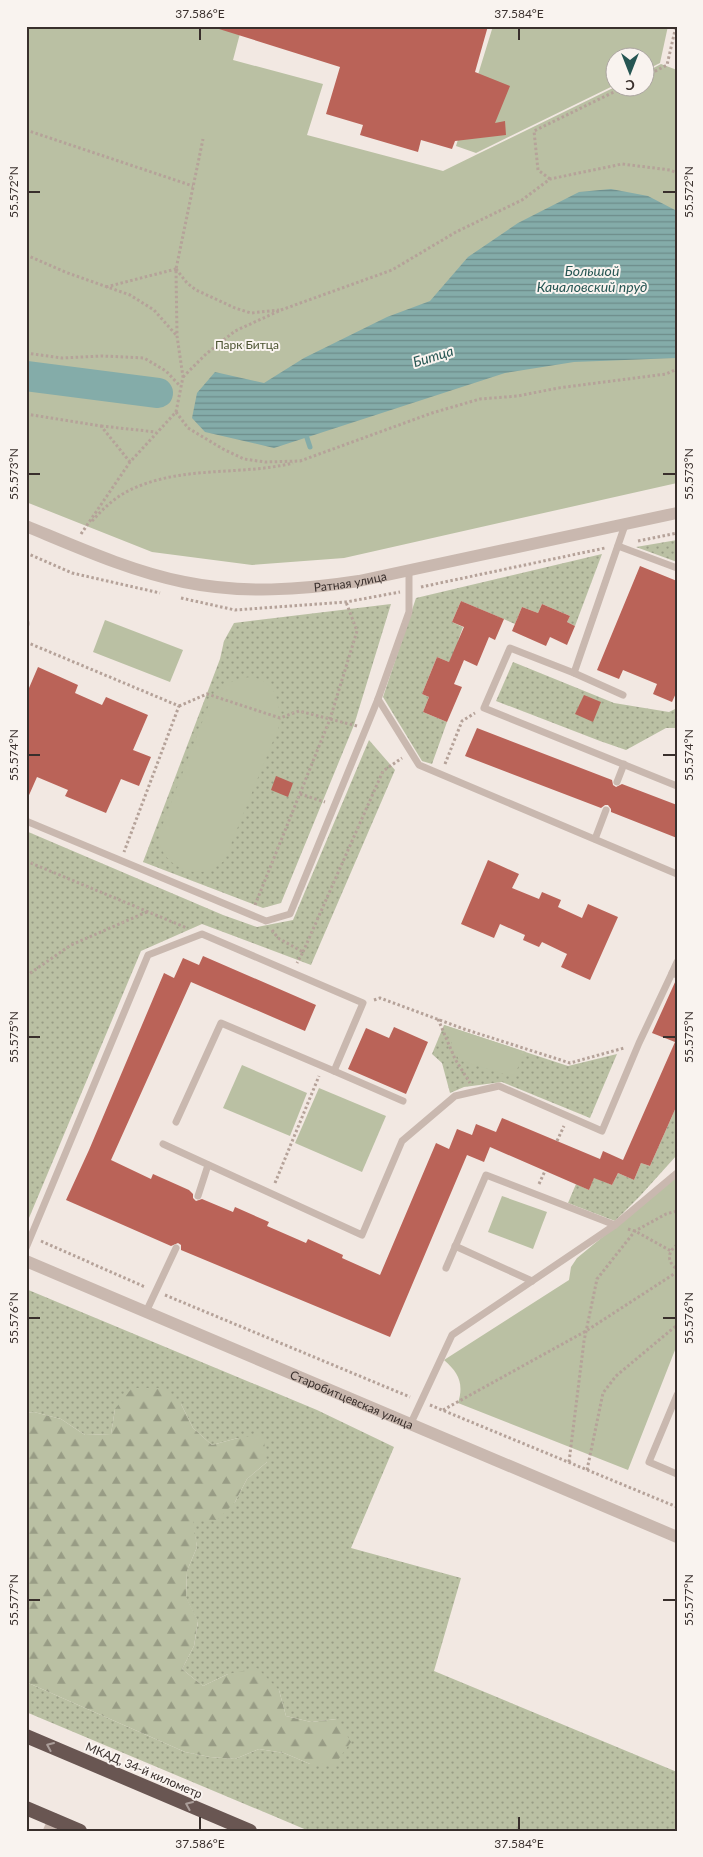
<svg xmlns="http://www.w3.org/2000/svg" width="703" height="1857" font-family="Lato,sans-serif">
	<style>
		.grass { fill: url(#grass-dots) }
		.forest { fill: url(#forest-firs) }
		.green { fill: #bac0a3 }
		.water { fill: url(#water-rules) }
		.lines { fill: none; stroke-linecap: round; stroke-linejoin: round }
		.stream { stroke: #84aca9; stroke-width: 5 }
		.river { stroke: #84aca9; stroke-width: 30 }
		.building { fill: #ba6358 }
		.path { stroke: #b5a299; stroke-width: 3; stroke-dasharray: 2.5 2.5; stroke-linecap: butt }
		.service { stroke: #c9b8af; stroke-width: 7 }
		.minor { stroke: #c9b8af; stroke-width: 12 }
		.tertiary { stroke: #c9b8af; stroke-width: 12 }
		.trunk { stroke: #695652; stroke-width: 14 }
		.oneway { stroke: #aa9d99 }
		.ticks { fill: none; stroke: #392f2c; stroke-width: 2 }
		.labels { text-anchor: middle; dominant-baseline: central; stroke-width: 4; stroke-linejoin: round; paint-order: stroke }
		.park-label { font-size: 12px; fill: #4c5432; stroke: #f9f3ef }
		.street-label { font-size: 12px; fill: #392f2c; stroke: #f9f3ef }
		.water-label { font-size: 14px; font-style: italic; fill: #265653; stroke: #f9f3ef }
		.neatline { fill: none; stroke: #392f2c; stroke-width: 2 }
		.ticks-label { font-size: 12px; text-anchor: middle; fill: #392f2c }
	</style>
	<defs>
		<pattern id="grass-dots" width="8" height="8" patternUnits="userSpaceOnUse" patternTransform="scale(1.25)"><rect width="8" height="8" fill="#bac0a3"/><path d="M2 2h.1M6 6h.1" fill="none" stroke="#989c85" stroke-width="1.8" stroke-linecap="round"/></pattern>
		<pattern id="forest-firs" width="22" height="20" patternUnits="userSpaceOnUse" patternTransform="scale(1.25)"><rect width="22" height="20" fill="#bac0a3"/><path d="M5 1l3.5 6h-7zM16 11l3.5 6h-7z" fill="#989c85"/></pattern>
		<pattern id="water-rules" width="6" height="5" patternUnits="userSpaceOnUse" patternTransform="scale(1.25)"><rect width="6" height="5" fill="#84aca9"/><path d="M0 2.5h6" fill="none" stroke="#6d8c8a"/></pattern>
	</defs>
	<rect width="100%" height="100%" fill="#f2e8e2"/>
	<g class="grass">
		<path d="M677,540V562L636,547Z"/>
		<path d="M602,554L575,626L567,622L570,616L542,604L538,613L522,607L515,624L461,601L452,622L463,627L458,641L465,644L456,665L437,657L422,694L429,697L423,712L447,722L432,764L422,761L383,697L416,598Z"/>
		<path d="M391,604L354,725L281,903L263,908L143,862L220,659L224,641L234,623Z"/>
		<path d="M513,662L614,703L669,712L677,708V728H666L626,750L600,741L496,701Z"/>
		<path d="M369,740L395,770L311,965L202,924L141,951L29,1218L26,1217V831L223,915L257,927L293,920Z"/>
		<path d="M444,1025L568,1066L617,1054L590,1118L502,1082L464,1087L450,1093L442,1063L432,1054Z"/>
		<path d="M677,1105V1155L640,1196L615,1221L568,1203L576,1184L589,1190L594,1177L612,1185L618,1173L634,1180L641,1163L650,1166Z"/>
		<path d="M26,1289L317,1410L394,1447L351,1548L461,1578L434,1671L677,1772V1831H309L26,1712V1682L185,1752L210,1757L235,1759L259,1749L284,1753L310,1764L337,1719L311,1722L286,1716L279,1690L228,1674L203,1686L182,1669L194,1646L198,1622L186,1598L187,1571L197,1547L192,1519L235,1502L247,1479L267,1462L238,1438L212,1445L193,1428L181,1404L115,1409L111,1434L85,1435L61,1419L34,1412L26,1413Z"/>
	</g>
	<path class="forest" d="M132,1388H160L181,1404L193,1428L212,1445L238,1438L263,1435L267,1462L247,1479L235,1502L217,1520L193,1519L197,1547L187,1571L186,1597L198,1621L194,1646L182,1669L203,1686L228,1674L257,1668L279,1690L286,1716L311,1722L337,1719L351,1742L335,1764H310L284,1753L259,1749L235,1759L210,1757L185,1752L26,1682V1413L34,1412L61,1419L85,1435L111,1434L115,1409Z"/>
	<g class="green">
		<path d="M26,26H242L233,60L323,84L307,135L443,171L615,87L646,88V72L661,64L677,70V483L344,558L252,565L152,552L26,502Z"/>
		<path d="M493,26H668L660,63L646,70V58H616L615,85L476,153L456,146Z"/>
		<path d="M105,620L183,650L170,682L93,652Z"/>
		<path d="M251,677C276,681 280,702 280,724L224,861C219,864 215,868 210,870C186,878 157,859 159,834L211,699C222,686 233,678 251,677Z"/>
		<path d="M444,1025L526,1052L513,1077L459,1060Z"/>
		<path d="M242,1065L307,1093L290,1136L223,1108Z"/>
		<path d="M319,1088L386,1116L362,1172L295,1143Z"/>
		<path d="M677,1176V1351L675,1350L628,1470L458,1403C464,1384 459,1373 444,1360L569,1280L571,1267L577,1258Z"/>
		<path d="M502,1196L547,1212L533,1249L488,1232Z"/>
	</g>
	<path class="water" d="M611,189L648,196L677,211L676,358L574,362L505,373L274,448L205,432L192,418L197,393L215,372L264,383L304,358L387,317L430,301L468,257L518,223L579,192Z"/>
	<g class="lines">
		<path class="stream" d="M307,438L310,447"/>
		<path class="river" d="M26,376L158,393"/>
	</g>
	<g class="building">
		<path d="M220,26H488L475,72L510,86L495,123L505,121L506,135L455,141L452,149L421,140L418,152L360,135L363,125L326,114L340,67L219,29Z"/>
		<path d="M640,566L677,581V691L672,702L653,694L657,684L623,670L619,679L597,670Z"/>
		<path d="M461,601L504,619L495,640L489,637L477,666L464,660L454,684L462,687L447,722L423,712L429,697L422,694L437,657L449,662L464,627L452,622Z"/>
		<path d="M542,604L570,616L567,622L575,626L567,645L550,637L546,646L512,631L522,607L538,613Z"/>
		<path d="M38,667L78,685L75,693L102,705L106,697L148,715L133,750L151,757L139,786L121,779L106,813L65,796L68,790L37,777L26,802V695Z"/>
		<path d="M584,695L601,702L593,722L575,714Z"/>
		<path d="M477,728L612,780L613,785L616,787L622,784L677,805V838L611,812V809L608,805H605L601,808L465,756Z"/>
		<path d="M276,776L293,783L288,797L271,790Z"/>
		<path d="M488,860L519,874L512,888L539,899L542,892L561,900L558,907L582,918L588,904L618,917L590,980L561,967L567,954L542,942L539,947L523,940L525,935L500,924L494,938L461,924Z"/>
		<path d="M203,956L316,1005L305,1031L191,982L111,1160L151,1179L153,1174L189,1190L193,1194V1198L196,1201L202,1199L233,1212L235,1207L269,1222L267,1226L306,1243L308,1239L343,1255L342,1258L380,1275L436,1143L449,1149L457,1129L472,1135L476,1124L496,1132L502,1118L600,1159L603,1151L623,1160L675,1042L652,1033L676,980L677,1105L650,1166L641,1163L634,1180L618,1173L612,1185L594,1178L589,1190L490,1147L484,1162L467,1155L390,1337L181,1250V1245L178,1243L171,1246L66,1200L89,1150L164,973L174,978L183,958L199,965Z"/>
		<path d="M394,1027L428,1042L406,1094L348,1069L366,1028L389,1038Z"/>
	</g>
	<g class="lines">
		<g class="path">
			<path d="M646,76L667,65L676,26"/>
			<path d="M26,130L193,186"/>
			<path d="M550,179L538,170L534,131L622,88"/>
			<path d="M26,255L65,272L130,295L154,310L177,336"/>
			<path d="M176,269L187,283L196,290L235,308L251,313L279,310"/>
			<path d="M106,287L176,269"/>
			<path d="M26,353L62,358L103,356L144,358L166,371L180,386"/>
			<path d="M183,377L206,354L235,331L281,310L392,270L456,232L522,200L550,179L622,164L670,170L677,173"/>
			<path d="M176,412L188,428L223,449L244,459L265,462L300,461L432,413L480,399L518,396L558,388L666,374L677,369"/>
			<path d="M26,414L101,426L130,462"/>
			<path d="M101,426L156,432"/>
			<path d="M92,521C103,509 115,497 130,490C182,465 240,476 293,463"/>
			<path d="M81,534L130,462L176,412L183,377L177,336L176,269L203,139"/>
			<path d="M638,541L677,533"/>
			<path d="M26,553L72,573L160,593"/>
			<path d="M421,587L605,548"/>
			<path d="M181,598L235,610L346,602L400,592"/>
			<path d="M26,642L179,706L124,852"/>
			<path d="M179,706L207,694L280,718L299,711L357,726"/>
			<path d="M445,764L462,721L475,713"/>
			<path d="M300,794L325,802"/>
			<path d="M26,861L187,928"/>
			<path d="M255,905L330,719L357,631L346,602"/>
			<path d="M272,930L278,938L303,952L297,963"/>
			<path d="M303,952L383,771L402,758"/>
			<path d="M26,976L71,945L147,912"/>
			<path d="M374,1000L380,998L464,1029L570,1063L624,1048"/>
			<path d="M438,1019L455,1059L470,1083"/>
			<path d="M557,1141L564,1126"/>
			<path d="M275,1183L319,1076"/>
			<path d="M539,1184L545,1171"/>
			<path d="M628,1229L635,1231L671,1251"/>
			<path d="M41,1241L145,1287"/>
			<path d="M677,1245C667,1252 667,1262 677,1269"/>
			<path d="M165,1295L410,1397"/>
			<path d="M430,1405L677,1507"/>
			<path d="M443,1410L586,1331L677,1272"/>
			<path d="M569,1462L584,1341L597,1279L635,1231L666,1214L677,1211"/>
			<path d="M587,1470L603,1393L616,1376L677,1325"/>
		</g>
		<g class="service">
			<path d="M618,546L677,568"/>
			<path d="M409,571V612L378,699L419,765L677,874"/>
			<path d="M26,623V624"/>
			<path d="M574,673L625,525"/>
			<path d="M623,695L574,673L510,648L484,708L677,786"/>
			<path d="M617,782L624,764"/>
			<path d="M26,821L266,921L290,914L378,699"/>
			<path d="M595,839L606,810"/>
			<path d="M677,962L672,973L677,975"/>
			<path d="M334,1071L403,1101"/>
			<path d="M163,1144L362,1235L402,1141L455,1096L499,1086L602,1131L639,1043L672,973"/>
			<path d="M198,1196L208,1165"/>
			<path d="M455,1246L532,1281"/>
			<path d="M26,1248L148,955L202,934L363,1003L334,1071L221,1023L176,1122"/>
			<path d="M446,1268L486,1175L615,1225"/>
			<path d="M146,1312L176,1248"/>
			<path d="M677,1395L649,1462L677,1474"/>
			<path d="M411,1423L452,1335L615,1225L677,1173"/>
		</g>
		<g class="minor">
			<path id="s1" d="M26,526C77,547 130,571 184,582C242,594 301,590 359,581L677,513"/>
			<path d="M49,1831L54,1819"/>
		</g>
		<path class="tertiary" id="s2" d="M26,1261L677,1537"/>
		<g class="trunk">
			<path d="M26,1736L250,1831"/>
			<path d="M26,1808L80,1831"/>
		</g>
	</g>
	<defs><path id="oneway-chevron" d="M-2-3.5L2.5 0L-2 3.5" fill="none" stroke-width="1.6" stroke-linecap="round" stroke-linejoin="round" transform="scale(1.25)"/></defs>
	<g class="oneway">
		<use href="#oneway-chevron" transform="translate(50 1746) rotate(-157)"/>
		<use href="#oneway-chevron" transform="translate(189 1805) rotate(-157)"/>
	</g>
	<path class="ticks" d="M200,28V40M519,28V40M28,192H40M663,192H676M28,474H40M663,474H676M28,755H40M663,755H676M28,1037H40M663,1037H676M28,1318H40M663,1318H676M28,1600H40M663,1600H676M200,1817V1830M519,1817V1830"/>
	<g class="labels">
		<g class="park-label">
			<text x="247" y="344">Парк Битца</text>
		</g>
		<g class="street-label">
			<text stroke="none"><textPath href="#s1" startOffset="335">Ратная улица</textPath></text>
			<text stroke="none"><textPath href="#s2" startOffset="354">Старобитцевская улица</textPath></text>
			<text transform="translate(144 1770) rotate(23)">МКАД, 34-й километр</text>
		</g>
		<g class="water-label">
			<text x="592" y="270">Большой<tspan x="592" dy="16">Качаловский пруд</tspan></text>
			<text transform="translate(433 356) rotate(-17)">Битца</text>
		</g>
	</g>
	<rect width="703" height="1857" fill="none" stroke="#f9f3ef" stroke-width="55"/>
	<g transform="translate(630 72) rotate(180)"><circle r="24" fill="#f9f3ef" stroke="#aca5a1"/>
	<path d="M0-4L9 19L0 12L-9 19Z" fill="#265653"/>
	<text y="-8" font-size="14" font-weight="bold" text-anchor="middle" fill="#392f2c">С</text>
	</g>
	<rect x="28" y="28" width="648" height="1802" class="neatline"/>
	<g class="ticks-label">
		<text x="200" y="18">37.586°E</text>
		<text x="519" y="18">37.584°E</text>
		<text transform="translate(689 192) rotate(-90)" y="4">55.572°N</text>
		<text transform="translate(14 192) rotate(-90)" y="4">55.572°N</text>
		<text transform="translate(689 474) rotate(-90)" y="4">55.573°N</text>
		<text transform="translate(14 474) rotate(-90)" y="4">55.573°N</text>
		<text transform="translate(689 755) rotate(-90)" y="4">55.574°N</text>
		<text transform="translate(14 755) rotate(-90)" y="4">55.574°N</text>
		<text transform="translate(14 1037) rotate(-90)" y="4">55.575°N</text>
		<text transform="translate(689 1037) rotate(-90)" y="4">55.575°N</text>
		<text transform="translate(689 1318) rotate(-90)" y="4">55.576°N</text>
		<text transform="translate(14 1318) rotate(-90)" y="4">55.576°N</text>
		<text transform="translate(14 1600) rotate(-90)" y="4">55.577°N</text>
		<text transform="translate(689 1600) rotate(-90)" y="4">55.577°N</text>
		<text x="200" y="1848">37.586°E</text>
		<text x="519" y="1848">37.584°E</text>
	</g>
</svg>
